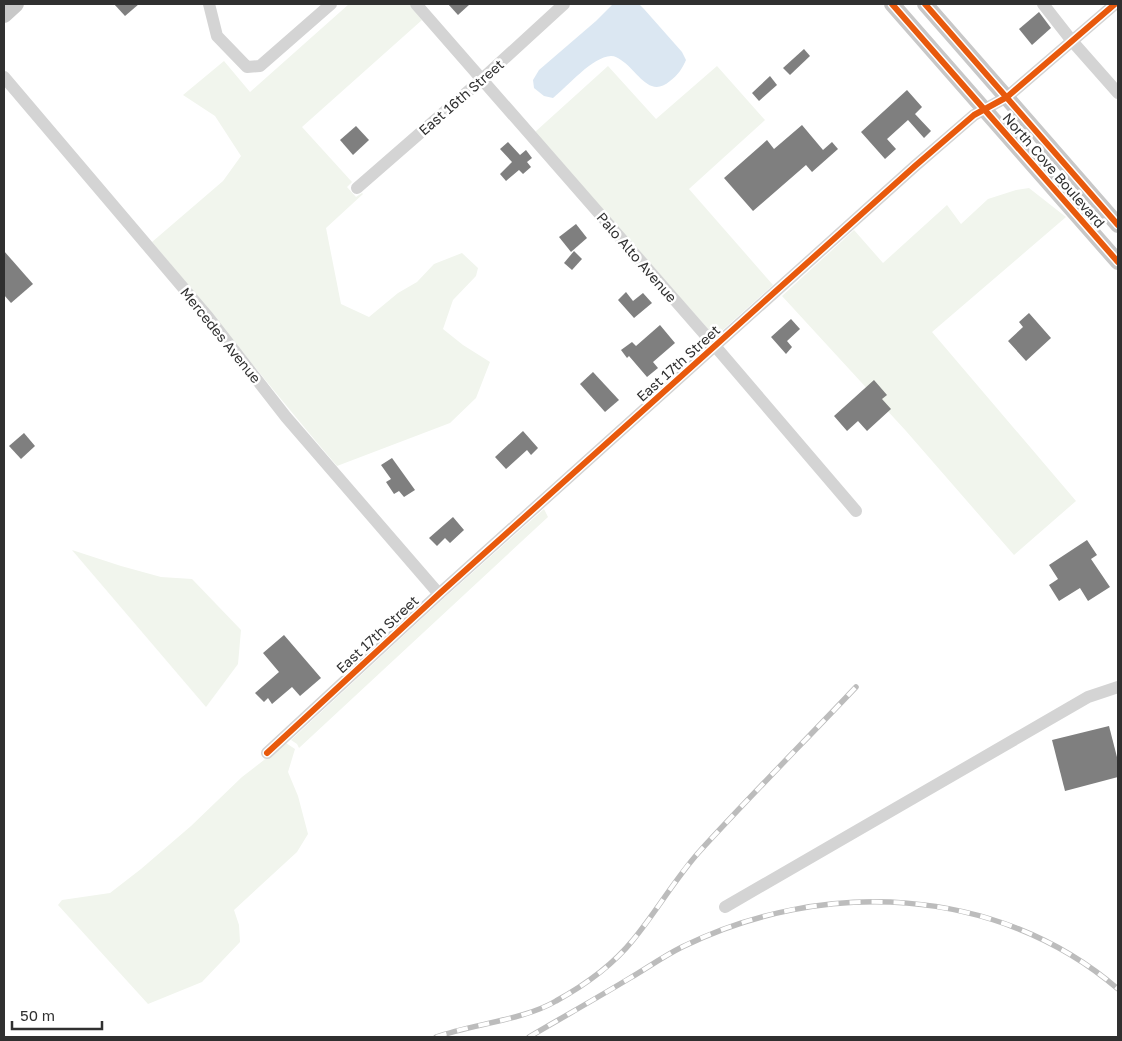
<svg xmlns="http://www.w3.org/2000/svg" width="1122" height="1041" font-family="'Golos Text',sans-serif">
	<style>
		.green { fill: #f1f5ed }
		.water { fill: #dbe7f2 }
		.building { fill: #7f7f7f }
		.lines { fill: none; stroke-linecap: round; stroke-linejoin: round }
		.minor { stroke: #d4d4d4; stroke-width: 12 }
		.major { stroke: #c8c8c8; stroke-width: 16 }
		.rail-casing { stroke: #bcbcbc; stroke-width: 5.5 }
		.rail { stroke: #fff; stroke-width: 4; stroke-dasharray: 11; stroke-linecap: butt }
		.cycleway-casing { stroke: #fff; stroke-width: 9 }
		.cycleway { stroke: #e8590c; stroke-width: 6 }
		.labels { text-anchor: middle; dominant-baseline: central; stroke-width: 5; stroke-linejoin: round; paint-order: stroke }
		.street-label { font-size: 14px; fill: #303030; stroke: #fff }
	</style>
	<rect width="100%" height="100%" fill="#fff"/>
	<g class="green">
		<path d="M349,4H409L422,20L302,127L352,182L347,187L356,197L362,193L363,194L326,228L341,304L369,317L398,293L417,282L434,264L462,253L478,268L476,276L453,300L443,329L463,345L490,362L476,398L450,423L337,466C274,393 215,316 152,242L223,181L241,156L215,116L183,95L224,61L250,92Z"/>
		<path d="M608,66L656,119L717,66L765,120L689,189L773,285L715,337L535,132Z"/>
		<path d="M1029,188L1066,217L932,332L1076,501L1014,555L906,431L782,296L854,230L883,263L947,205L961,224L988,199L1016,190Z"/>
		<path d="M544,509L548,517L299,748L297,744L291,740L443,599Z"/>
		<path d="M72,550L121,566L161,577L192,579L241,630L238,664L206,707Z"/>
		<path d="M286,743L295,749L288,772L298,796L308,834L297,852L234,910L239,925L240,942L202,982L148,1004L58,905L62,900L110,893L141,869L191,826L242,777Z"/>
	</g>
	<path class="water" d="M613,4H639L644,9L682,52L686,60C682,69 678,75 670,81C649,99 638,71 621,60C618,58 615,56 611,56C592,57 568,86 553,98L544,96L534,88L533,80L539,70L596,21Z"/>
	<g class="building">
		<path d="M114,4H139L125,16Z"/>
		<path d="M448,4H470L458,15Z"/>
		<path d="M1039,12L1051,28L1032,45L1019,29Z"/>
		<path d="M804,49L810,56L790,75L783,68Z"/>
		<path d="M770,76L777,85L759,101L752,93Z"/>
		<path d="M907,90L922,107L915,114L931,131L924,138L908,120L887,139L896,149L885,159L861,132Z"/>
		<path d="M802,125L823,150L832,142L838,149L812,172L806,165L753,211L724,178L767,140L774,149Z"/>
		<path d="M356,126L369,140L353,155L340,140Z"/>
		<path d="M508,142L520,155L526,150L532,158L527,162L531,167L523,174L519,170L506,181L500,174L512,162L500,149Z"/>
		<path d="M576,224L587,238L571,252L559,237Z"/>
		<path d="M4,251L33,284L11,303L4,295Z"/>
		<path d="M574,251L582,259L572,270L564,263Z"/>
		<path d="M626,292L633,301L643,293L652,303L634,318L618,300Z"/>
		<path d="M1029,313L1051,338L1026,361L1008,341L1023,327L1019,322Z"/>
		<path d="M791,319L800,329L787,341L792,347L786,354L771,337Z"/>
		<path d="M660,325L675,343L653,362L658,368L647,377L629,356L627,358L621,350L632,342L636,346Z"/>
		<path d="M593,372L619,400L605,412L580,384Z"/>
		<path d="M874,380L887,395L882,399L891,409L867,431L858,421L847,431L834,416Z"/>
		<path d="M523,431L538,448L531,455L527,450L506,469L495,457Z"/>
		<path d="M24,433L35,446L21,459L9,446Z"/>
		<path d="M392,458L415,490L404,497L399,491L394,494L386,482L391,479L381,465Z"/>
		<path d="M453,517L464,530L450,543L445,538L437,546L429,538Z"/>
		<path d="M1087,540L1097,555L1091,559L1110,587L1088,601L1080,588L1059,601L1049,585L1058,579L1049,565Z"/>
		<path d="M284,635L321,678L300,696L292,687L272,704L268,698L264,702L255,693L279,672L263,653Z"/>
		<path d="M1109,726L1118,761V777L1065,791L1052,740Z"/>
	</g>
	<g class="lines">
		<g class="minor">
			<path d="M209,4L217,36L247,67L260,66L331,4"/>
			<path d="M416,4L715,346L856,511"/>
			<path d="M1043,4L1072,41L1118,93"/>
			<path d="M4,77L208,317L286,417L439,594"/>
			<path d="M357,188L481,80L564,4"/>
			<path d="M267,753L439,594L915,166L974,115L1007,97L1115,4"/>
			<path d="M725,907L1088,697L1118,687"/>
		</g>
		<g class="major">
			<path d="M892,4L1118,262"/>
			<path d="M925,4L1118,225"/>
			<path d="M4,15L16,4"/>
		</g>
		<defs>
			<g id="rail">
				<path d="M436,1037C473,1024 524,1020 556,1001C585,985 612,966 633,940C656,912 675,879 699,852C750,796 804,742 856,687"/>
				<path d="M529,1037C563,1017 597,998 630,978C647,968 664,956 682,947C822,878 997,885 1118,989"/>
			</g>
		</defs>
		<use href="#rail" class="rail-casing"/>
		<use href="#rail" class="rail"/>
		<defs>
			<g id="cycleway">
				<path d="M892,4L1118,262"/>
				<path d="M925,4L1118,225"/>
				<path d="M267,753L439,594L915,166L974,115L1007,97L1115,4"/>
			</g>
		</defs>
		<use href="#cycleway" class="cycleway-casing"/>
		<use href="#cycleway" class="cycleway"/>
	</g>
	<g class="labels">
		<g class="street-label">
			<text transform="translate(461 97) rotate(-41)">East 16th Street</text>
			<text transform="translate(1054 170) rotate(49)">North Cove Boulevard</text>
			<text transform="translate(637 257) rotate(49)">Palo Alto Avenue</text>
			<text transform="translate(221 335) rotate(51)">Mercedes Avenue</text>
			<text transform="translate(678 363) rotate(-42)">East 17th Street</text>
			<text transform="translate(377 634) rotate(-43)">East 17th Street</text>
		</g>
	</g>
	<rect width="1122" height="1041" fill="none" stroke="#303030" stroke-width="10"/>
	<path d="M12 1021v8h90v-8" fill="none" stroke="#303030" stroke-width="2.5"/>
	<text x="20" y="1021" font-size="15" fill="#303030" stroke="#ffffff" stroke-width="4" paint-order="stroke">50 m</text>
</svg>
